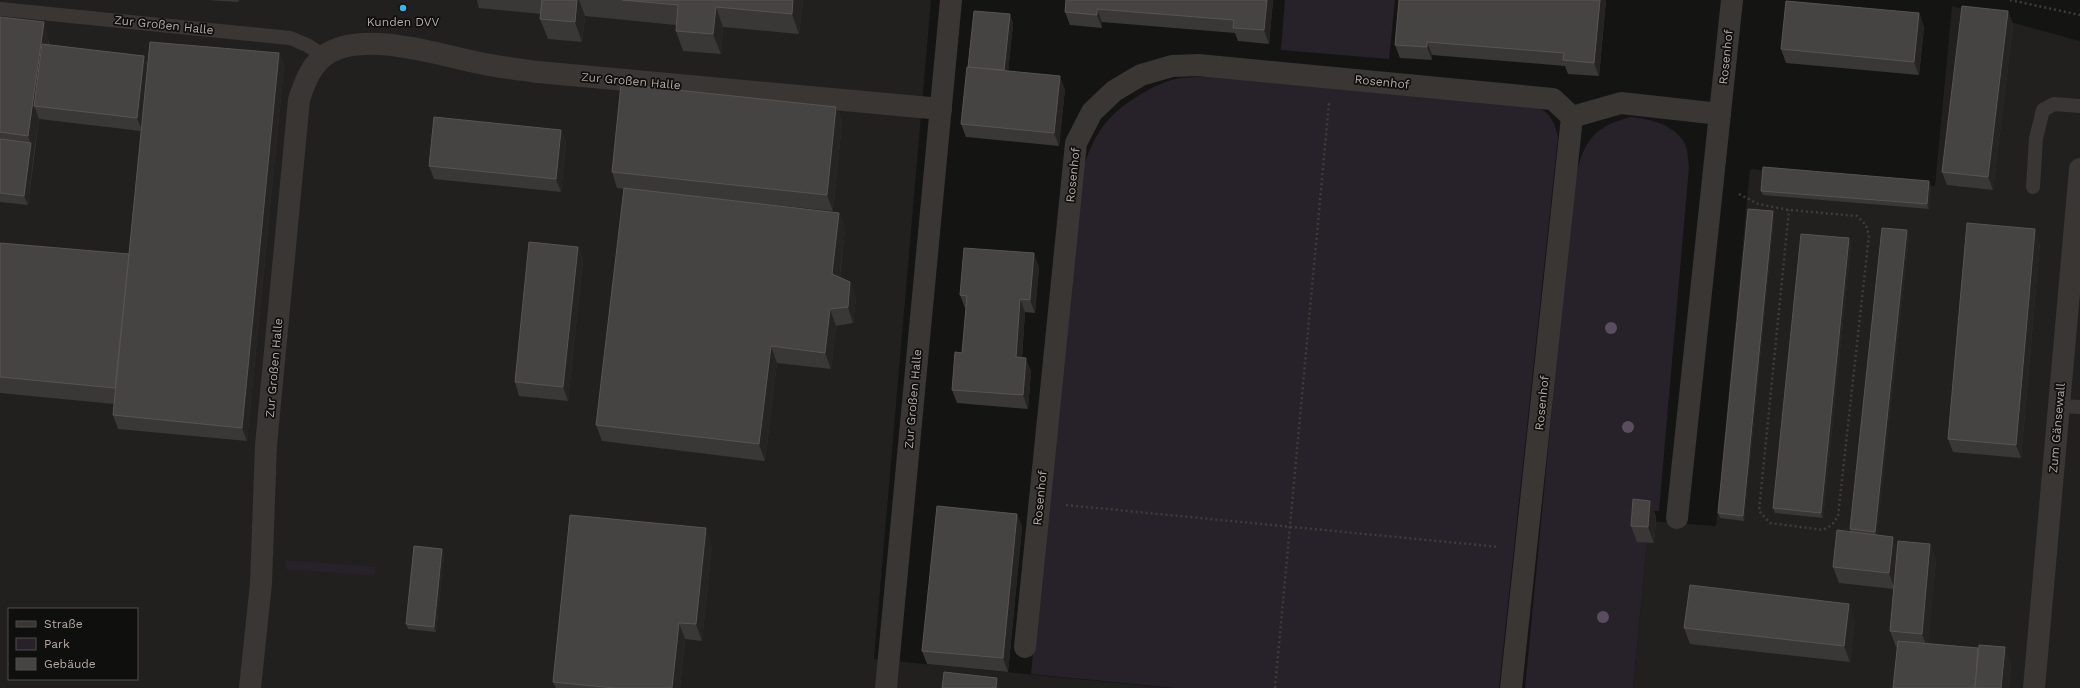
<svg xmlns="http://www.w3.org/2000/svg" width="2080" height="688" font-family="'Work Sans',sans-serif">
	<style>
		.built { fill: #21201f; fill-rule: evenodd }
		.green { fill: #272129 }
		.lines { fill: none; stroke-linecap: round; stroke-linejoin: round }
		.path { stroke: #403c3a; stroke-width: 2.5; stroke-dasharray: 2 3; stroke-linecap: butt }
		.lane { stroke: #393634; stroke-width: 14 }
		.street { stroke: #393634; stroke-width: 22 }
		.tree { fill: #5a4d60 }
		.wall { fill: #393836 }
		.shaded-wall { fill: #252423 }
		.building { fill: #464442; stroke: #585451 }
		.poi-dot { fill: #31b9ee; stroke: #0f0f0e; stroke-width: 1.5 }
		.labels { text-anchor: middle; dominant-baseline: central; stroke-width: 3.5; stroke-linejoin: round; paint-order: stroke }
		.poi-label { font-size: 12px; fill: #b4a9a4; stroke: #0f0f0e }
		.street-label { font-size: 12px; fill: #b4a9a4; stroke: #0f0f0e }
	</style>
	<rect width="100%" height="100%" fill="#141413"/>
	<g class="built">
		<path d="M0,0H931L874,659L1169,688H0ZM9,609H137V679H9Z"/>
		<path d="M1952,6L2080,41V688H1633L1649,521L1716,526L1750,169L1935,186Z"/>
	</g>
	<g class="green">
		<path d="M1285,0H1395L1389,59L1281,50Z"/>
		<path d="M1209,76L1539,107C1551,115 1555,123 1558,137L1499,688H1174L1031,674L1079,182C1091,140 1102,117 1141,94C1153,87 1167,80 1181,78C1190,77 1200,77 1209,76Z"/>
		<path d="M1630,117C1650,119 1673,124 1684,142C1688,148 1688,160 1689,167L1659,511H1650L1633,688H1525L1574,182C1584,144 1589,128 1630,117Z"/>
		<path d="M286,560L375,567V576L285,569Z"/>
	</g>
	<g class="lines">
		<g class="path">
			<path d="M2010,0L2080,15"/>
			<path d="M1739,194L1758,204L1789,210L1857,216L1866,225L1869,235L1838,516L1832,525L1823,530L1770,523L1759,511L1789,210"/>
			<path d="M1066,505L1499,547"/>
			<path d="M1275,688L1329,103"/>
		</g>
		<g class="lane">
			<path d="M0,9L290,38L307,45L324,56"/>
			<path d="M2033,187L2036,138L2043,110L2054,104L2080,106"/>
			<path d="M2059,406L2080,407"/>
		</g>
		<g class="street">
			<path d="M1677,518L1732,0"/>
			<path d="M1025,647L1076,143L1092,112L1114,91L1141,75L1172,66L1198,65L1553,99L1572,117L1621,103L1720,114"/>
			<path d="M250,688L261,583L266,445L299,100C304,84 310,67 324,56C360,29 435,54 475,62C496,67 517,69 538,72L941,109"/>
			<path d="M886,688L951,0"/>
			<path d="M1511,688L1572,117"/>
			<path d="M2034,688L2080,169"/>
		</g>
	</g>
	<g class="tree">
		<circle cx="1611" cy="328" r="6"/>
		<circle cx="1628" cy="427" r="6"/>
		<circle cx="1603" cy="617" r="6"/>
	</g>
	<g class="wall">
		<path d="M206,0H239L238,2Z"/>
		<path d="M477,0H803L799,34L723,27L721,54L683,51L676,31V25L585,16L582,42L548,39L540,19L541,14L479,8Z"/>
		<path d="M1066,0H1273L1269,44L1238,41L1235,33L1102,22V28L1070,25L1065,12Z"/>
		<path d="M1399,0H1606L1599,76L1568,74L1565,66L1432,55V60L1400,58L1395,45Z"/>
		<path d="M2008,11L2013,25L1993,190L1947,185L1942,172Z"/>
		<path d="M1919,13L1924,27L1919,75L1786,63L1781,49Z"/>
		<path d="M1010,14L1013,24L1008,71L1065,89L1059,146L966,137L961,124L968,67Z"/>
		<path d="M0,17L49,39V45L144,56L148,66L279,53L284,66L247,441L118,429L113,415L114,404L0,393V243L129,255L141,131L39,119L28,205L0,202Z"/>
		<path d="M836,107L842,123L833,211L736,201L839,213L845,229L840,277L850,282L856,298L853,323L836,326L831,369L777,363L765,461L602,441L596,425L624,189L617,188L612,172Z"/>
		<path d="M561,130L566,143L561,192L434,179L429,166Z"/>
		<path d="M1931,186L1929,209L1763,195L1761,191Z"/>
		<path d="M1774,216L1744,521L1720,518L1718,513Z"/>
		<path d="M1909,235L1877,535L1897,549L1930,544L1936,560L1928,643L2011,664L2009,688H1893L1897,647H1896L1890,631L1894,589L1839,583L1833,567L1851,532L1850,529Z"/>
		<path d="M2040,242L2021,458L1953,452L1948,439Z"/>
		<path d="M1851,243L1823,518L1775,513L1773,508Z"/>
		<path d="M578,247L583,260L568,401L519,396L515,382Z"/>
		<path d="M1039,267L1035,313L1025,312L1022,358L1031,371L1028,409L957,403L952,390L962,353L966,308H965L960,295Z"/>
		<path d="M1650,501L1656,517L1654,543L1637,542L1631,526Z"/>
		<path d="M1017,514L1022,527L1008,672L927,664L922,651Z"/>
		<path d="M712,545L702,641L685,639L680,688H556L553,682Z"/>
		<path d="M442,549L444,554L436,632L408,629L406,624Z"/>
		<path d="M1855,620L1850,662L1690,644L1684,628Z"/>
	</g>
	<g class="shaded-wall">
		<path d="M577,0H579L585,16L582,42L575,22Z"/>
		<path d="M793,0H803L799,34L792,14Z"/>
		<path d="M1267,0H1273L1269,44L1264,30Z"/>
		<path d="M1600,0H1606L1599,76L1594,63Z"/>
		<path d="M716,7L723,27L721,54L713,34Z"/>
		<path d="M1097,9L1102,22V28L1097,15Z"/>
		<path d="M2008,11L2013,25L1993,190L1988,177Z"/>
		<path d="M1919,13L1924,27L1919,75L1914,62Z"/>
		<path d="M1010,14L1013,24L1007,83L1004,74Z"/>
		<path d="M44,22L49,39L40,106H34L39,119L34,152L28,136Z"/>
		<path d="M1427,42L1432,55V60L1427,47Z"/>
		<path d="M279,53L284,66L247,441L242,428Z"/>
		<path d="M144,56L149,70L142,131L137,118Z"/>
		<path d="M1060,76L1065,89L1059,146L1054,133Z"/>
		<path d="M836,107L842,123L833,211L827,195Z"/>
		<path d="M561,130L566,143L561,192L556,179Z"/>
		<path d="M31,143L34,152L28,205L24,196Z"/>
		<path d="M1929,181L1931,186L1929,209L1927,204Z"/>
		<path d="M1773,211L1774,216L1744,521L1743,516Z"/>
		<path d="M839,213L845,229L838,291L832,274Z"/>
		<path d="M2035,229L2040,242L2021,458L2016,445Z"/>
		<path d="M1907,230L1909,235L1877,537L1875,532Z"/>
		<path d="M1849,238L1851,243L1823,518L1821,513Z"/>
		<path d="M578,247L583,260L568,401L563,387Z"/>
		<path d="M1034,253L1039,267L1035,313L1030,300Z"/>
		<path d="M129,254L135,270L120,404L115,388Z"/>
		<path d="M850,282L856,298L853,323L848,307Z"/>
		<path d="M1020,299L1025,312L1021,371L1016,357Z"/>
		<path d="M830,309L836,326L831,369L825,353Z"/>
		<path d="M771,346L777,363L765,461L759,444Z"/>
		<path d="M1026,358L1031,371L1028,409L1023,395Z"/>
		<path d="M1650,501L1656,517L1654,543L1648,527Z"/>
		<path d="M1017,514L1022,527L1008,672L1003,658Z"/>
		<path d="M706,528L712,545L702,641L696,624Z"/>
		<path d="M1893,537L1899,553L1895,590L1889,573Z"/>
		<path d="M1930,544L1936,560L1928,650L1922,634Z"/>
		<path d="M442,549L444,554L436,632L434,627Z"/>
		<path d="M1849,604L1855,620L1850,662L1844,646Z"/>
		<path d="M679,623L685,639L680,688H672Z"/>
		<path d="M2005,647L2011,664L2009,688H2001Z"/>
		<path d="M997,678L1000,687V688H996Z"/>
	</g>
	<g class="building">
		<path d="M542,0H577L575,22L540,19Z"/>
		<path d="M622,0H793L792,14L716,7L713,34L676,31L678,5Z"/>
		<path d="M1066,0H1267L1264,30L1233,28L1234,20L1097,9V15L1065,12Z"/>
		<path d="M1399,0H1600L1594,63L1563,60L1564,53L1427,42V47L1395,45Z"/>
		<path d="M1786,1L1919,13L1914,62L1781,49Z"/>
		<path d="M1962,6L2008,11L1988,177L1942,172Z"/>
		<path d="M974,11L1010,14L1004,70L968,67Z"/>
		<path d="M0,17L44,22L28,136L0,132Z"/>
		<path d="M150,42L279,53L242,428L113,415Z"/>
		<path d="M42,44L144,56L137,118L34,106Z"/>
		<path d="M967,67L1060,76L1054,133L961,124Z"/>
		<path d="M621,84L836,107L827,195L612,172Z"/>
		<path d="M434,117L561,130L556,179L429,166Z"/>
		<path d="M0,139L31,143L24,196L0,193Z"/>
		<path d="M1763,167L1929,181L1927,204L1761,191Z"/>
		<path d="M624,188L839,213L832,274L850,282L848,307L830,309L825,353L771,346L759,444L596,425Z"/>
		<path d="M1748,209L1773,211L1743,516L1718,513Z"/>
		<path d="M1967,223L2035,229L2016,445L1948,439Z"/>
		<path d="M1882,228L1907,230L1875,532L1850,529Z"/>
		<path d="M1801,234L1849,238L1821,513L1773,508Z"/>
		<path d="M529,242L578,247L563,387L515,382Z"/>
		<path d="M0,243L129,254L115,388L0,377Z"/>
		<path d="M964,248L1034,253L1030,300L1020,299L1016,357L1026,358L1023,395L952,390L955,352L962,353L967,296L960,295Z"/>
		<path d="M1633,499L1650,501L1648,527L1631,526Z"/>
		<path d="M937,506L1017,514L1003,658L922,651Z"/>
		<path d="M570,515L706,528L696,624L679,623L672,688H614L553,682Z"/>
		<path d="M1837,530L1893,537L1889,573L1833,567Z"/>
		<path d="M1898,541L1930,544L1922,634L1890,631Z"/>
		<path d="M414,546L442,549L434,627L406,624Z"/>
		<path d="M1690,585L1849,604L1844,646L1684,628Z"/>
		<path d="M1898,641L1978,648L1975,688H1893Z"/>
		<path d="M1979,645L2005,647L2001,688H1975Z"/>
		<path d="M944,672L997,678L996,688H942Z"/>
	</g>
	<circle class="poi-dot" cx="403" cy="8" r="4"/>
	<g class="labels">
		<g class="poi-label">
			<text x="403" y="22">Kunden DVV</text>
		</g>
		<g class="street-label">
			<text transform="translate(164 25) rotate(6)">Zur Großen Halle</text>
			<text transform="translate(1726 57) rotate(-84)">Rosenhof</text>
			<text transform="translate(631 81) rotate(5)">Zur Großen Halle</text>
			<text transform="translate(1382 82) rotate(6)">Rosenhof</text>
			<text transform="translate(1073 175) rotate(-84)">Rosenhof</text>
			<text transform="translate(274 368) rotate(-85)">Zur Großen Halle</text>
			<text transform="translate(913 399) rotate(-85)">Zur Großen Halle</text>
			<text transform="translate(1542 403) rotate(-84)">Rosenhof</text>
			<text transform="translate(2057 428) rotate(-85)">Zum Gänsewall</text>
			<text transform="translate(1040 498) rotate(-84)">Rosenhof</text>
		</g>
	</g>
	<rect x="8" y="608" width="130" height="72" fill="#0f0f0e" stroke="#514d4a"/>
	<rect x="16" y="621" width="20" height="6" fill="#393634" stroke="#514d4a"/>
	<text x="44" y="628" font-size="12" fill="#b4a9a4">Straße</text>
	<rect x="16" y="638" width="20" height="12" fill="#272129" stroke="#514d4a"/>
	<text x="44" y="648" font-size="12" fill="#b4a9a4">Park</text>
	<rect x="16" y="658" width="20" height="12" fill="#464442" stroke="#514d4a"/>
	<text x="44" y="668" font-size="12" fill="#b4a9a4">Gebäude</text>
</svg>
